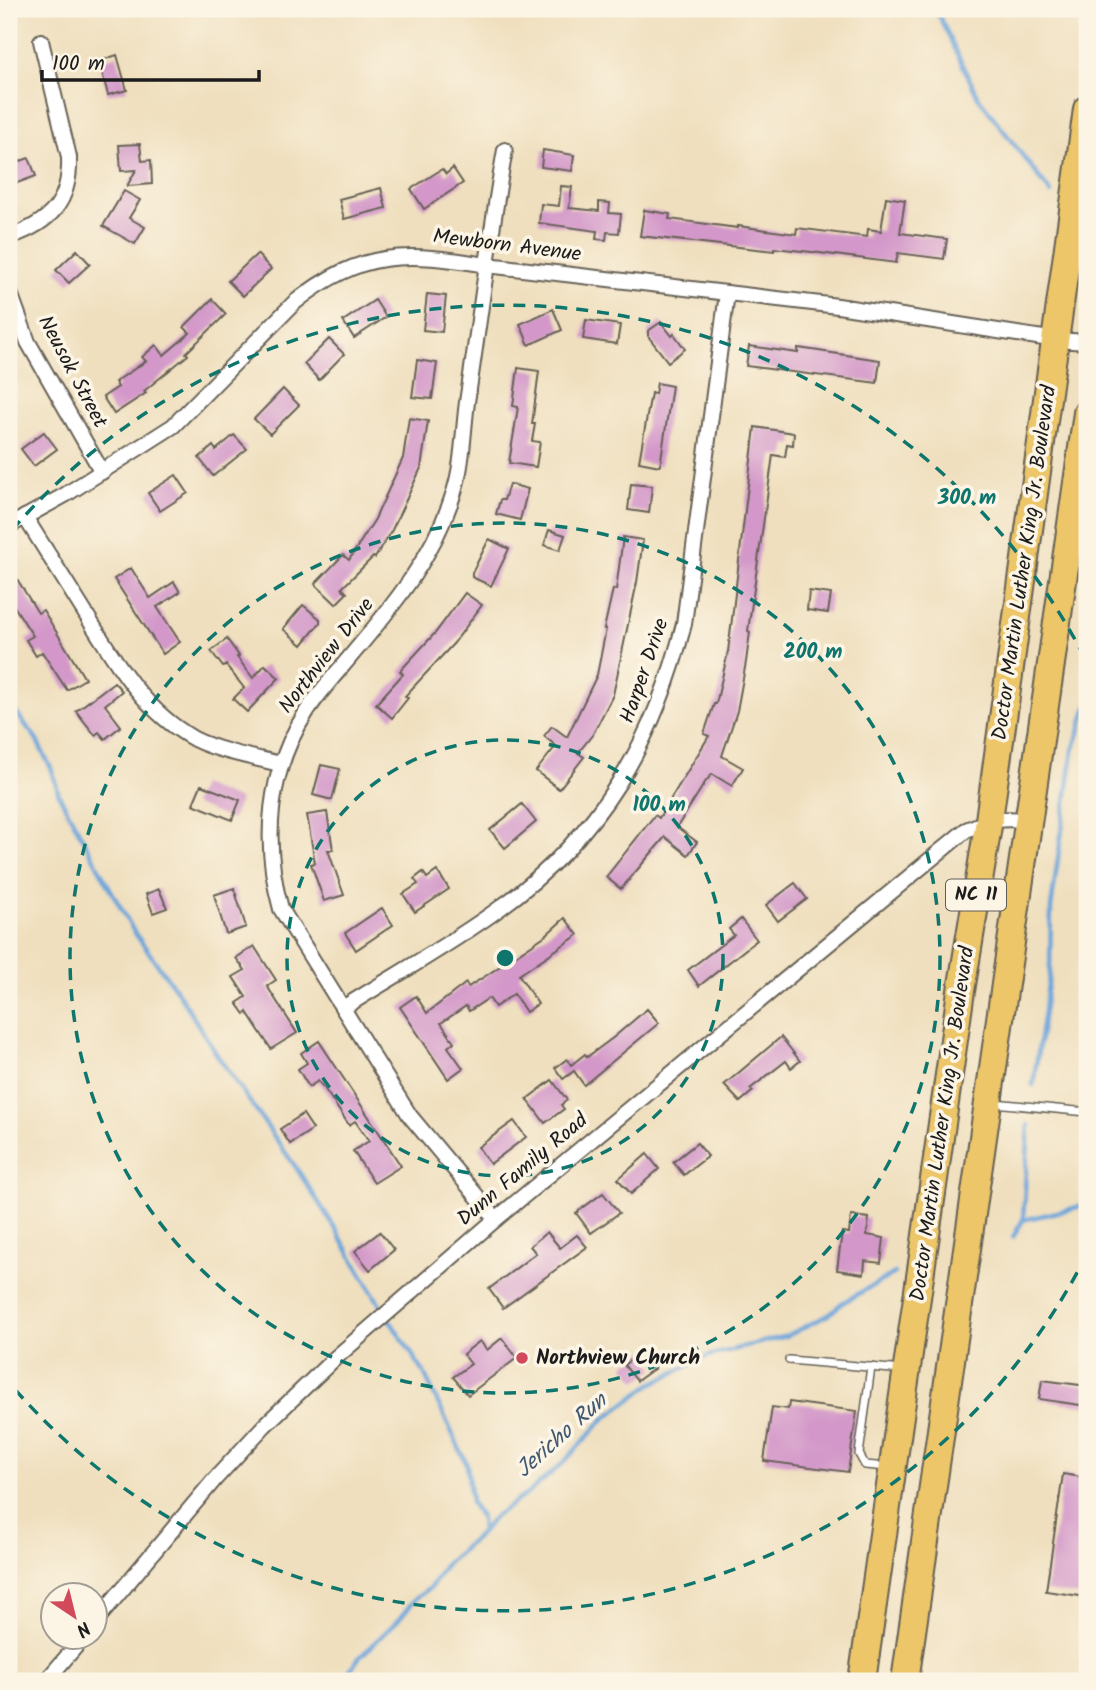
<svg xmlns="http://www.w3.org/2000/svg" width="1096" height="1690" font-family="Kalam,sans-serif">
	<style>
		.lines { fill: none; stroke-linecap: round; stroke-linejoin: round }
		.stream { stroke: #6ba4da; stroke-width: 4.5 }
		.building { fill: #d398c9 }
		.lane-casing { stroke: #666055; stroke-width: 10 }
		.street-casing { stroke: #666055; stroke-width: 18 }
		.highway-casing { stroke: #666055; stroke-width: 30 }
		.lane { stroke: #fff; stroke-width: 7 }
		.street { stroke: #fff; stroke-width: 14 }
		.highway { stroke: #ecc669; stroke-width: 26 }
		.ring { fill: none; stroke: #0f766e; stroke-width: 3.5; stroke-dasharray: 12 9 }
		.poi-dot { fill: #d1495b; stroke: #fcf5e5; stroke-width: 2.5 }
		.labels { text-anchor: middle; dominant-baseline: central; stroke-width: 7; stroke-linejoin: round; paint-order: stroke }
		.shield { fill: #fcf5e5; stroke: #5f5d58; stroke-width: 2 }
		.shield-label { font-size: 19px; font-weight: bold; fill: #1c1c1c }
		.street-label { font-size: 21px; fill: #1c1c1c; stroke: #fcf5e5 }
		.poi-label { font-size: 21px; font-weight: bold; fill: #1c1c1c; stroke: #fcf5e5; text-anchor: start }
		.water-label { font-size: 23px; font-style: italic; fill: #405971; stroke: #fcf5e5 }
		.centre { fill: #0f766e; stroke: #fcf5e5; stroke-width: 3.5 }
		.ring-label { font-size: 21px; text-anchor: middle; font-weight: bold; fill: #0f766e; stroke: #fcf5e5; stroke-width: 7; stroke-linejoin: round; paint-order: stroke }
	</style>
	<rect width="100%" height="100%" fill="#fcf5e5"/>
	<filter id="ink" filterUnits="userSpaceOnUse"><feTurbulence type="fractalNoise" baseFrequency=".0143" numOctaves="2"/><feDisplacementMap in="SourceGraphic" scale="14" xChannelSelector="R" yChannelSelector="G"/><feConvolveMatrix kernelMatrix="1 2 1 2 8 2 1 2 1" color-interpolation-filters="sRGB"/></filter>
	<filter id="wash" filterUnits="userSpaceOnUse"><feTurbulence type="fractalNoise" baseFrequency=".00686" numOctaves="4" result="noise"/><feDisplacementMap in="SourceGraphic" scale="28" xChannelSelector="R" yChannelSelector="G"/><feGaussianBlur stdDeviation="1.57" result="paint"/><feColorMatrix in="noise" values="0 0 0 0 0 0 0 0 0 0 0 0 0 0 0 0 0 1.4 0 .05"/><feComposite in="paint" operator="in"/></filter>
	<g filter="url(#wash)">
		<rect width="100%" height="100%" fill="#efdfbe"/>
		<g class="lines">
			<g class="stream">
				<path d="M932,9L940,18L978,97L1051,193"/>
				<path d="M9,704L35,737L52,770L59,795L134,932L177,991L219,1058L297,1169L335,1228L383,1310L423,1371L467,1465L471,1502L481,1519L482,1532"/>
				<path d="M1033,1085L1050,971L1051,908L1073,751L1087,707"/>
				<path d="M1023,1220L1029,1125"/>
				<path d="M1013,1237L1023,1220L1087,1205"/>
				<path d="M341,1681L359,1658L399,1619L416,1598L430,1588L444,1566L482,1532L494,1517L528,1493L562,1464L604,1419L651,1384L708,1356L787,1336L828,1315L842,1303L895,1273"/>
			</g>
		</g>
		<g id="blocks">
			<g class="building">
				<path d="M117,55L127,90L108,95L99,61Z"/>
				<path d="M140,144L142,161L151,160L152,184L127,186L136,170L121,171L119,145Z"/>
				<path d="M543,150L574,155L572,171L541,167Z"/>
				<path d="M29,158L36,176L9,186V165Z"/>
				<path d="M453,168L463,183L424,209L411,189L442,169L446,174Z"/>
				<path d="M561,186L572,187L569,208L599,211V202L610,203L609,213L621,214L619,233L607,232L606,240L596,239L597,231L539,223L541,204L559,206Z"/>
				<path d="M381,188L386,208L344,219L339,199Z"/>
				<path d="M124,191L140,200L129,218L145,227L135,244L103,226Z"/>
				<path d="M886,197L905,200L900,233L947,239L944,259L898,253L896,263L812,252L774,248V251L640,236L644,210L670,214L669,219L738,228V226L796,234L797,228L867,237L868,229L881,231Z"/>
				<path d="M77,250L90,264L69,283L56,270Z"/>
				<path d="M257,254L271,269L243,296L228,281Z"/>
				<path d="M427,294L446,296L442,332L423,330Z"/>
				<path d="M212,299L226,314L186,353L188,355L144,391L146,393L114,414L103,397L118,387L115,382L146,361L142,357L156,345L164,355L190,333L184,327Z"/>
				<path d="M375,300L386,317L354,338L343,321Z"/>
				<path d="M553,309L562,330L529,345L520,324Z"/>
				<path d="M586,320L620,325L617,344L583,339Z"/>
				<path d="M661,322L672,336L674,334L685,349L668,362L648,336V331Z"/>
				<path d="M329,339L344,354L319,380L304,364Z"/>
				<path d="M749,346L798,353V348L880,360L877,383L746,366Z"/>
				<path d="M417,360L437,363L432,399L412,397Z"/>
				<path d="M518,368L539,371L532,424H535L532,441L540,442L536,467L509,463L518,407L513,406Z"/>
				<path d="M657,383L672,386L660,466L639,462L651,393L655,394Z"/>
				<path d="M283,389L299,405L270,434L254,419Z"/>
				<path d="M409,418L428,421L421,468L392,530L375,558L373,557L342,588L347,593L336,604L315,584L343,555L349,560L375,519L403,458Z"/>
				<path d="M755,427L794,433L793,445L787,444L785,457L773,455L748,631L750,632L746,662L737,711L722,756L743,768L732,786L712,774L706,781L677,827L697,842L688,855L665,837L621,889L606,877L655,815L659,818L709,736L704,734L714,704H716L728,652Z"/>
				<path d="M44,432L57,449L34,466L21,449Z"/>
				<path d="M234,435L247,449L213,476L199,458L213,446L216,450Z"/>
				<path d="M176,475L188,493L160,511L148,493Z"/>
				<path d="M509,484L528,489L520,520L496,514L500,500H504Z"/>
				<path d="M631,484L652,486L649,513L628,510Z"/>
				<path d="M549,530L565,535L560,550L544,545Z"/>
				<path d="M623,537L643,540L637,582L613,695L593,734L578,753L584,757L559,789L536,771L556,746L544,736L552,726L567,737L597,675L606,629H604L613,589L616,590Z"/>
				<path d="M489,539L509,549L491,586L472,577V573Z"/>
				<path d="M9,566L38,613L43,610L85,679L67,690L42,652L36,656L26,640L33,636L14,606L9,609Z"/>
				<path d="M131,568L150,598L174,582L180,592L157,607L180,642L163,654L114,579Z"/>
				<path d="M809,591L831,594L828,613L807,610Z"/>
				<path d="M465,593L482,605L454,643L405,696L408,698L392,718L376,704L403,674L400,671L436,632Z"/>
				<path d="M303,605L320,619V623L302,645L283,629Z"/>
				<path d="M227,639L239,656L237,657L253,678L265,665L279,678L247,712L233,699L244,688L226,665L223,667L211,651Z"/>
				<path d="M114,682L122,691L105,705L121,726L105,739L99,732L95,735L76,711Z"/>
				<path d="M321,765L340,769L332,800L313,795Z"/>
				<path d="M201,785L240,800L232,820L193,804Z"/>
				<path d="M522,804L536,822L505,848L490,830Z"/>
				<path d="M327,812L333,850H328L344,895L324,901L311,864L315,863L307,815Z"/>
				<path d="M437,871L449,889L415,912L403,894L418,884L414,879L423,872L427,878Z"/>
				<path d="M795,883L807,899L778,921L766,905Z"/>
				<path d="M234,888L246,927L226,934L214,895Z"/>
				<path d="M159,889L167,908L153,913L146,894Z"/>
				<path d="M382,908L393,925L356,950L345,933Z"/>
				<path d="M565,918L578,935L519,975L538,1004L526,1012L514,994L495,1007L489,998L469,1011L466,1006L441,1023L454,1042L448,1047L463,1068L448,1079L400,1007L416,996L427,1013L466,983L468,987L487,975L546,935Z"/>
				<path d="M741,919L757,940L699,986L688,970L734,935L729,929Z"/>
				<path d="M254,946L276,980L267,986L297,1033L271,1049L247,1012L245,1014L237,1003L246,997L233,977L245,970L236,958Z"/>
				<path d="M647,1009L659,1023L584,1085L574,1071L563,1079L555,1068L567,1059L571,1065L585,1054L587,1057L614,1037Z"/>
				<path d="M781,1037L800,1061L791,1068L786,1061L750,1089L753,1091L740,1102L724,1085Z"/>
				<path d="M319,1041L401,1166L374,1183L353,1151L369,1141L355,1121L349,1125L324,1088L318,1081L309,1087L298,1069L307,1063L301,1053Z"/>
				<path d="M552,1080L567,1100L561,1105L564,1109L545,1123L527,1099Z"/>
				<path d="M303,1114L313,1129L290,1144L280,1129Z"/>
				<path d="M514,1121L526,1137L490,1164L478,1147Z"/>
				<path d="M697,1143L708,1156L684,1175L673,1162Z"/>
				<path d="M647,1154L659,1169L631,1194L618,1179Z"/>
				<path d="M603,1193L619,1213L591,1233L576,1213Z"/>
				<path d="M851,1216L869,1218L867,1235L884,1238L881,1263L865,1261L864,1274L837,1270L842,1232L849,1233Z"/>
				<path d="M380,1232L394,1250L370,1270L355,1251Z"/>
				<path d="M547,1232L560,1248L577,1235L587,1247L503,1308L489,1289L536,1253L530,1246Z"/>
				<path d="M502,1338L517,1358L468,1395L453,1377L471,1364L463,1354L480,1341L487,1350Z"/>
				<path d="M642,1351L655,1368L637,1381L624,1365Z"/>
				<path d="M1042,1380L1087,1386V1406L1039,1399Z"/>
				<path d="M789,1402L857,1411L848,1472L764,1461L772,1407L788,1409Z"/>
				<path d="M1063,1474L1087,1478V1597L1046,1591Z"/>
			</g>
		</g>
	</g>
	<g filter="url(#ink)">
		<use href="#blocks" fill-opacity="0" stroke="#666055" stroke-width="2"/>
		<g class="lines">
			<defs>
				<g id="lane">
					<path d="M994,1103L1087,1112"/>
					<path d="M789,1360L903,1370"/>
					<path d="M871,1367L859,1454L865,1465L887,1467"/>
				</g>
				<g id="street">
					<path d="M9,237C50,223 71,202 69,157L41,41"/>
					<path d="M9,290L28,342L102,472"/>
					<path d="M25,517C46,550 66,583 87,616C117,664 144,711 194,739C218,751 255,758 281,764"/>
					<path d="M9,526L65,495L173,426L294,303C361,249 406,252 487,265L838,306L1056,340L1087,342"/>
					<path d="M343,1008C395,975 450,945 500,908C601,835 654,742 684,624L727,293"/>
					<path d="M496,1219L410,1116L281,909C262,841 268,771 307,711C320,691 336,674 350,657C393,606 434,557 454,492C463,464 463,432 467,402C480,318 490,234 505,150"/>
					<path d="M94,1623L215,1479L264,1426L333,1360L496,1219L966,830C991,819 1003,817 1030,821"/>
					<path d="M46,1681L83,1638"/>
				</g>
				<g id="highway">
					<path d="M862,1681L961,991L989,820L1087,109"/>
					<path d="M905,1681L1087,413"/>
				</g>
			</defs>
			<use href="#lane" class="lane-casing"/>
			<use href="#street" class="street-casing"/>
			<use href="#highway" class="highway-casing"/>
			<use href="#lane" class="lane"/>
			<use href="#street" class="street"/>
			<use href="#highway" class="highway"/>
		</g>
	</g>
	<g class="ring">
		<circle cx="505" cy="958" r="218"/>
		<circle cx="505" cy="958" r="435"/>
		<path d="M1087 1254A653 653 0 0 1 12 1386M12 530A653 653 0 0 1 1087 662"/>
	</g>
	<circle class="poi-dot" cx="522" cy="1358" r="7"/>
	<g class="labels">
		<rect class="shield" x="946" y="879.5" width="60" height="31" rx="5"/>
		<g class="shield-label">
			<text x="976" y="895">NC 11</text>
		</g>
		<g class="street-label">
			<text transform="translate(507 246) rotate(7)">Mewborn Avenue</text>
			<text transform="translate(72 372) rotate(62)">Neusok Street</text>
			<text transform="translate(1025 563) rotate(-82)">Doctor Martin Luther King Jr. Boulevard</text>
			<text transform="translate(327 656) rotate(-52)">Northview Drive</text>
			<text transform="translate(645 671) rotate(-71)">Harper Drive</text>
			<text transform="translate(943 1124) rotate(-82)">Doctor Martin Luther King Jr. Boulevard</text>
			<text transform="translate(523 1170) rotate(-40)">Dunn Family Road</text>
		</g>
		<g class="poi-label">
			<text x="536" y="1358">Northview Church</text>
		</g>
		<g class="water-label">
			<text transform="translate(562 1436) rotate(-42)">Jericho Run</text>
		</g>
	</g>
	<circle cx="505" cy="958" r="10" class="centre"/>
	<g class="ring-label">
		<text x="967" y="504">300 m</text>
		<text x="813" y="658">200 m</text>
		<text x="659" y="811">100 m</text>
	</g>
	<rect width="1096" height="1690" fill="none" stroke="#fcf5e5" stroke-width="35"/>
	<g transform="translate(74 1616) rotate(145)"><circle r="33" fill="#fcf5e5" stroke="#a29e95" stroke-width="2"/>
	<path d="M0-5L12 26L0 18L-12 26Z" fill="#d1495b"/>
	<text y="-10" font-size="19" font-weight="bold" text-anchor="middle" fill="#1c1c1c">N</text>
	</g>
	<path d="M42 70v10h217v-10" fill="none" stroke="#1c1c1c" stroke-width="3.5"/>
	<text x="52" y="70" font-size="21" fill="#1c1c1c" stroke="#fcf5e5" stroke-width="5" paint-order="stroke">100 m</text>
</svg>
